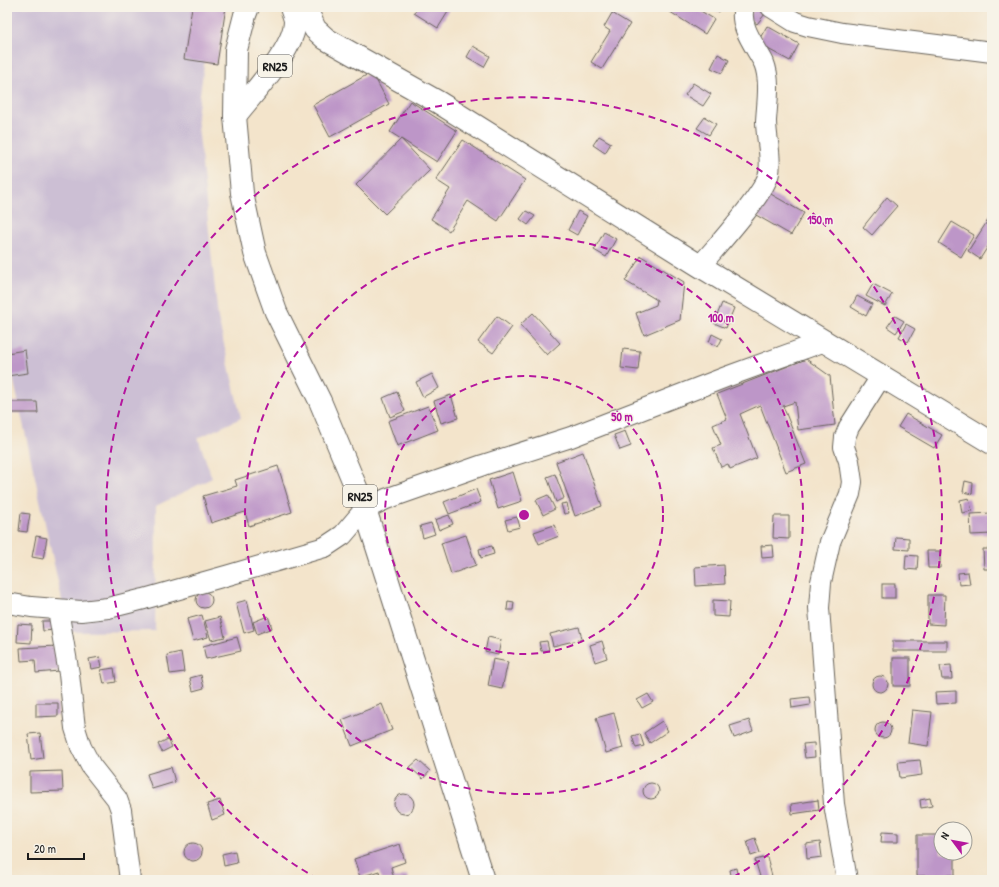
<svg xmlns="http://www.w3.org/2000/svg" width="999" height="887" font-family="'Patrick Hand',sans-serif">
	<style>
		.industrial { fill: #ccbfd4 }
		.building { fill: #bd96c8 }
		.lines { fill: none; stroke-linecap: round; stroke-linejoin: round }
		.minor-casing { stroke: #676259; stroke-width: 22 }
		.tertiary-casing { stroke: #676259; stroke-width: 24 }
		.primary-casing { stroke: #676259; stroke-width: 24 }
		.minor { stroke: #fff; stroke-width: 20 }
		.tertiary { stroke: #fff; stroke-width: 22 }
		.primary { stroke: #fff; stroke-width: 22 }
		.ring { fill: none; stroke: #b5179e; stroke-width: 2; stroke-dasharray: 7 5 }
		.labels { text-anchor: middle; dominant-baseline: central; stroke-width: 3; stroke-linejoin: round; paint-order: stroke }
		.shield { fill: #f7f3e8; stroke: #5e5c59; stroke-width: 1 }
		.shield-label { font-size: 13px; font-weight: bold; fill: #1c1c1c }
		.centre { fill: #b5179e; stroke: #f7f3e8; stroke-width: 2 }
		.ring-label { font-size: 12px; text-anchor: middle; font-weight: bold; fill: #b5179e; stroke: #f7f3e8; stroke-width: 3; stroke-linejoin: round; paint-order: stroke }
	</style>
	<rect width="100%" height="100%" fill="#f7f3e8"/>
	<filter id="ink" filterUnits="userSpaceOnUse"><feTurbulence type="fractalNoise" baseFrequency=".025" numOctaves="2"/><feDisplacementMap in="SourceGraphic" scale="8" xChannelSelector="R" yChannelSelector="G"/><feConvolveMatrix kernelMatrix="1 2 1 2 8 2 1 2 1" color-interpolation-filters="sRGB"/></filter>
	<filter id="wash" filterUnits="userSpaceOnUse"><feTurbulence type="fractalNoise" baseFrequency=".012" numOctaves="4" result="noise"/><feDisplacementMap in="SourceGraphic" scale="16" xChannelSelector="R" yChannelSelector="G"/><feGaussianBlur stdDeviation="0.9" result="paint"/><feColorMatrix in="noise" values="0 0 0 0 0 0 0 0 0 0 0 0 0 0 0 0 0 1.4 0 .05"/><feComposite in="paint" operator="in"/></filter>
	<g filter="url(#wash)">
		<rect width="100%" height="100%" fill="#f3e4cb"/>
		<path class="industrial" d="M7,7H212L197,116L218,318L241,418L198,438L212,478L156,506L155,631L69,632L7,350Z"/>
		<g id="blocks">
			<g class="building">
				<path d="M192,7H226L217,64L184,59Z"/>
				<path d="M418,7H451L438,28L414,13Z"/>
				<path d="M669,7H694L714,19L705,34L667,10Z"/>
				<path d="M711,7H722L719,12Z"/>
				<path d="M756,7L765,14L757,24L748,18Z"/>
				<path d="M612,13L630,24L602,69L591,62L610,31L604,27Z"/>
				<path d="M767,26L799,44L790,61L757,43Z"/>
				<path d="M473,46L490,56L484,67L467,57Z"/>
				<path d="M718,54L729,60L722,73L711,68Z"/>
				<path d="M372,72L389,104L330,137L313,105Z"/>
				<path d="M693,83L711,94L703,106L685,95Z"/>
				<path d="M410,101L457,131L437,162L390,132Z"/>
				<path d="M705,117L716,124L709,135L697,128Z"/>
				<path d="M599,136L611,143L605,153L593,145Z"/>
				<path d="M401,139L430,170L385,214L356,185Z"/>
				<path d="M463,140L525,180L498,221L468,201L449,231L431,219L450,189L436,180Z"/>
				<path d="M769,193L804,213L791,235L756,215Z"/>
				<path d="M887,197L897,206L872,235L863,227Z"/>
				<path d="M526,211L535,216L528,225L520,219Z"/>
				<path d="M578,211L587,216L577,235L568,230Z"/>
				<path d="M992,214V240L980,259L968,251Z"/>
				<path d="M952,222L974,235L961,257L939,243Z"/>
				<path d="M604,232L616,239L606,257L594,250Z"/>
				<path d="M641,256L684,282L680,320L644,335L636,313L656,305L657,300L625,281Z"/>
				<path d="M873,284L892,294L885,306L866,296Z"/>
				<path d="M857,296L872,304L866,316L851,307Z"/>
				<path d="M722,303L734,308L726,328L714,323Z"/>
				<path d="M533,313L560,343L547,355L520,325Z"/>
				<path d="M497,316L512,327L493,353L478,342Z"/>
				<path d="M895,316L904,321L896,333L887,327Z"/>
				<path d="M906,324L915,329L908,342L899,337Z"/>
				<path d="M712,334L722,339L718,347L709,342Z"/>
				<path d="M623,349L640,351L638,370L621,368Z"/>
				<path d="M25,350L28,373L7,376V353Z"/>
				<path d="M806,359L830,376L835,425L798,430L795,402L783,406L806,464L786,472L760,405L740,414L757,458L730,469L728,464L721,467L713,448L721,445L713,425L727,419L717,394Z"/>
				<path d="M432,374L439,388L423,397L416,382Z"/>
				<path d="M397,392L405,411L390,417L383,398Z"/>
				<path d="M451,395L458,418L441,423L434,401Z"/>
				<path d="M7,402H37L38,413H7Z"/>
				<path d="M428,406L438,430L397,446L388,421Z"/>
				<path d="M906,414L942,435L934,448L898,427Z"/>
				<path d="M625,431L631,446L620,450L614,435Z"/>
				<path d="M583,452L602,506L575,516L556,462Z"/>
				<path d="M278,466L292,512L249,526L245,512L211,523L203,496L237,486L235,480Z"/>
				<path d="M513,472L522,501L498,509L489,480Z"/>
				<path d="M555,474L564,498L556,502L547,477Z"/>
				<path d="M965,481L973,483L972,494L963,492Z"/>
				<path d="M476,489L481,502L449,514L444,502Z"/>
				<path d="M548,495L555,509L543,515L536,500Z"/>
				<path d="M969,498L972,511L962,513L960,500Z"/>
				<path d="M567,503L569,513L564,514L561,504Z"/>
				<path d="M21,513L30,514L27,532L19,531Z"/>
				<path d="M992,513V534L971,535L970,514Z"/>
				<path d="M449,515L453,524L439,530L435,520Z"/>
				<path d="M774,516H789V539L773,538Z"/>
				<path d="M517,517L520,527L508,530L505,520Z"/>
				<path d="M431,523L435,534L423,538L420,526Z"/>
				<path d="M554,525L559,536L539,544L534,532Z"/>
				<path d="M466,535L476,565L451,574L441,543Z"/>
				<path d="M36,536L47,538L43,559L32,557Z"/>
				<path d="M896,537L909,538V550L895,549Z"/>
				<path d="M773,545L774,557L762,558L761,546Z"/>
				<path d="M492,546L494,554L481,558L479,549Z"/>
				<path d="M983,549H992V569H984Z"/>
				<path d="M927,551H940V568H928Z"/>
				<path d="M906,555L918,556L917,570L905,569Z"/>
				<path d="M724,565L725,584L696,586L695,567Z"/>
				<path d="M968,572L970,584L959,585L958,573Z"/>
				<rect x="882" y="584" width="13" height="14"/>
				<circle cx="204" cy="600" r="8"/>
				<path d="M928,595H945L944,625L928,624Z"/>
				<path d="M247,600L254,630L244,633L236,603Z"/>
				<path d="M713,600L730,601L729,617L713,616Z"/>
				<path d="M508,601L514,602L513,610H507Z"/>
				<path d="M202,615L208,637L193,641L187,619Z"/>
				<path d="M268,616L272,628L257,634L253,622Z"/>
				<path d="M220,617L225,637L211,640L205,621Z"/>
				<path d="M42,621H55V630L43,631Z"/>
				<path d="M18,624L32,625L31,643L17,642Z"/>
				<path d="M579,627L582,639L553,646L550,634Z"/>
				<path d="M237,637L241,651L206,659L203,646Z"/>
				<path d="M488,637L501,640L498,655L485,652Z"/>
				<path d="M547,641L549,650L541,651L539,642Z"/>
				<path d="M602,641L607,658L595,662L590,645Z"/>
				<rect x="893" y="641" width="54" height="10"/>
				<path d="M57,646L59,671L36,673L35,660L21,661L20,648Z"/>
				<path d="M181,652L184,672L170,674L167,655Z"/>
				<path d="M100,657L102,667L91,669L89,659Z"/>
				<rect x="893" y="658" width="17" height="28"/>
				<path d="M493,659L508,662L502,689L488,686Z"/>
				<path d="M951,665L952,679H942L940,666Z"/>
				<path d="M114,668L116,682L104,684L101,670Z"/>
				<path d="M201,675L204,688L193,691L190,678Z"/>
				<circle cx="880" cy="684" r="8"/>
				<path d="M956,691V703L936,704L935,692Z"/>
				<path d="M648,694L653,702L642,708L637,700Z"/>
				<path d="M809,697L810,705L792,708L791,699Z"/>
				<path d="M36,703H58V716L36,717Z"/>
				<path d="M382,704L392,730L352,746L342,720Z"/>
				<path d="M912,710L932,712L928,746L908,743Z"/>
				<path d="M614,713L623,748L606,753L596,718Z"/>
				<path d="M749,720L753,731L734,738L730,726Z"/>
				<path d="M662,721L668,731L650,743L644,733Z"/>
				<circle cx="883" cy="730" r="8"/>
				<path d="M40,733L43,758L31,760L28,734Z"/>
				<path d="M640,734L644,746L636,748L632,736Z"/>
				<path d="M168,739L172,747L162,752L158,744Z"/>
				<path d="M814,743L815,757L805,758L803,744Z"/>
				<path d="M418,760L430,771L423,779L410,767Z"/>
				<path d="M920,760L922,775L900,778L898,762Z"/>
				<path d="M171,767L175,782L152,789L147,774Z"/>
				<path d="M62,771L63,791L30,792V772Z"/>
				<circle cx="651" cy="791" r="8"/>
				<circle cx="404" cy="804" r="10"/>
				<path d="M930,798L932,806L921,808L920,800Z"/>
				<path d="M220,800L225,815L212,820L207,804Z"/>
				<path d="M818,800L819,810L792,814L791,804Z"/>
				<path d="M882,832L898,833V842H881Z"/>
				<path d="M917,835H941V853H955V875L917,876Z"/>
				<path d="M755,838L760,853L751,856L747,841Z"/>
				<path d="M820,842L822,857L807,859L806,844Z"/>
				<circle cx="193" cy="852" r="9"/>
				<path d="M400,844L405,862L391,867L394,879L407,875L408,880H381L379,871L360,877L354,859Z"/>
				<path d="M235,851L237,863L224,866L222,854Z"/>
				<path d="M767,857L773,880H761L755,860Z"/>
				<path d="M736,868L738,880H732L730,870Z"/>
			</g>
		</g>
	</g>
	<g filter="url(#ink)">
		<use href="#blocks" fill-opacity="0" stroke="#676259" stroke-width="1"/>
		<g class="lines">
			<defs>
				<g id="minor">
					<path d="M771,7L795,22L808,26L842,33L992,52"/>
					<path d="M700,266C716,247 765,194 769,173C772,156 766,138 766,121C767,103 771,81 764,63C756,47 738,26 744,7"/>
					<path d="M7,603L31,607L81,611L108,608L144,599L229,575L325,547L343,535L365,509L386,499L483,465L571,437L726,377L825,341"/>
					<path d="M58,610L69,674L75,728L81,747L91,766L117,799L121,810L130,880"/>
					<path d="M847,880L834,804L819,608L821,582L830,542L850,494L852,482L849,461L844,447L845,437L849,427L882,375"/>
				</g>
				<path id="tertiary" d="M302,7L308,13L315,29L326,39L438,102L700,266L992,443"/>
				<g id="primary">
					<path d="M248,7L245,15L236,50L235,116L242,193L255,253L276,312L320,401L365,509L483,880"/>
					<path d="M235,116C252,94 294,50 295,22C295,17 292,12 291,7"/>
				</g>
			</defs>
			<use href="#minor" class="minor-casing"/>
			<use href="#tertiary" class="tertiary-casing"/>
			<use href="#primary" class="primary-casing"/>
			<use href="#minor" class="minor"/>
			<use href="#tertiary" class="tertiary"/>
			<use href="#primary" class="primary"/>
		</g>
	</g>
	<g class="ring">
		<circle cx="524" cy="515" r="139"/>
		<circle cx="524" cy="515" r="279"/>
		<path d="M318 879A418 418 0 1 1 730 879"/>
	</g>
	<g class="labels">
		<g class="shield">
			<rect x="258" y="55" width="34" height="22" rx="3"/>
			<rect x="343" y="485" width="34" height="22" rx="3"/>
		</g>
		<g class="shield-label">
			<text x="275" y="66">RN25</text>
			<text x="360" y="496">RN25</text>
		</g>
	</g>
	<circle cx="524" cy="515" r="6" class="centre"/>
	<g class="ring-label">
		<text x="820" y="224">150 m</text>
		<text x="721" y="322">100 m</text>
		<text x="622" y="421">50 m</text>
	</g>
	<rect width="999" height="887" fill="none" stroke="#f7f3e8" stroke-width="24"/>
	<g transform="translate(953 841) rotate(302)"><circle r="19" fill="#f7f3e8" stroke="#9f9d96"/>
	<path d="M0-3L7 15L0 10L-7 15Z" fill="#b5179e"/>
	<text y="-6" font-size="11" font-weight="bold" text-anchor="middle" fill="#1c1c1c">N</text>
	</g>
	<path d="M28 853v6h56v-6" fill="none" stroke="#1c1c1c" stroke-width="2"/>
	<text x="34" y="853" font-size="12" fill="#1c1c1c" stroke="#f7f3e8" stroke-width="3" paint-order="stroke">20 m</text>
</svg>
